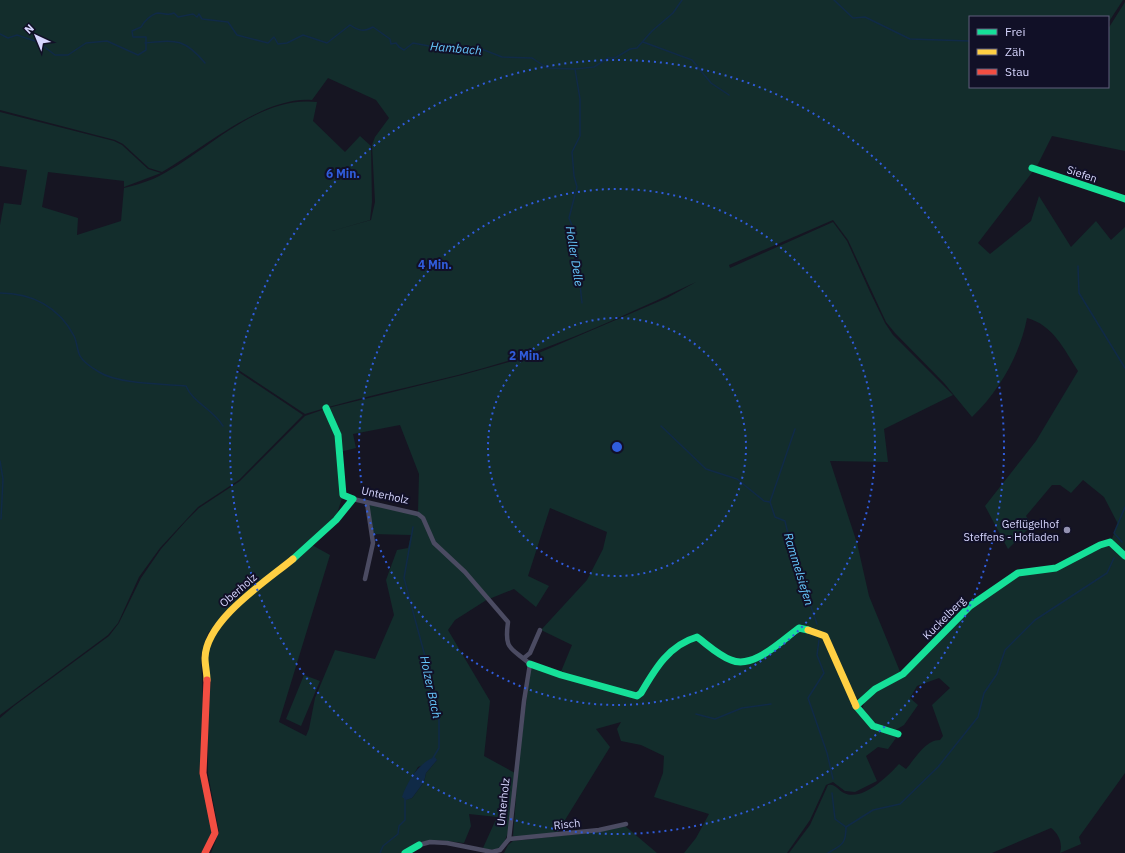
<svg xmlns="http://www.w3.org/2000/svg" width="1125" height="853" font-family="'IBM Plex Sans',sans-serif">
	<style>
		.green { fill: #132d2c; fill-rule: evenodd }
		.water { fill: #102a47 }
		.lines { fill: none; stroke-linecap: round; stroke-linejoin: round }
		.stream { stroke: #102a47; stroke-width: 1.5 }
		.street { stroke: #4b4b62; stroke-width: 4.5 }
		.fast { stroke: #16e098; stroke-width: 7 }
		.slow { stroke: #ffcf43; stroke-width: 7 }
		.jam { stroke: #f24e42; stroke-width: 7 }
		.ring { fill: none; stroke: #305cdc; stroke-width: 2; stroke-dasharray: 2 4 }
		.poi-dot { fill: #9392b1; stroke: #111027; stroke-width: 1.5 }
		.labels { text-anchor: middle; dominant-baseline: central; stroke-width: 4; stroke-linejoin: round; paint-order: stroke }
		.street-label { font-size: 11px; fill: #d7d6fe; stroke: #111027 }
		.poi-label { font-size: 11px; fill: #d7d6fe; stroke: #111027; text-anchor: end }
		.water-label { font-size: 12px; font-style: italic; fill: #66c7fc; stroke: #111027 }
		.centre { fill: #305cdc; stroke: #111027; stroke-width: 2 }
		.ring-label { font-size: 12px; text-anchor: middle; font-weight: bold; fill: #305cdc; stroke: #111027; stroke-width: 4; stroke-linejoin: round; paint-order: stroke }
	</style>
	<rect width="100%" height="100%" fill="#161522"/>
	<g class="green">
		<path d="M0,0H1123L1108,23V17H970V87H1108V29L1125,2V151L1052,136L1037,166L978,243L990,254L1031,221L1039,196L1071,247L1096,221L1111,240L1125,227V553L1111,541L1118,524L1104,497L1083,480L1071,493L1060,485H1052L1026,516L1032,525L1008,549L985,506L1036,441L1078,371C1064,349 1053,325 1027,318C1020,355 999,391 972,417L944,383L895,333L886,322L848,240L833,220L729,265L730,268L833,222L847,241L870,292L885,323L893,335L953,395L884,429L888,462L830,461L857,543L869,596L901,674L858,699L853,695L842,670L840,671C850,690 852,710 869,725C876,733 891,731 896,738L888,749L878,747L866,756L877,781L855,792L845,791L833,782L826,785L810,820L787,853H684L696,838L709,814L654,797L663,773L664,756L641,745L621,741L617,729L621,722L596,729L610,747L557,833L517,838L513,836L519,758L531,665L561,676L636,696C647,691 650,676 657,666C666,654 683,640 697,637C730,661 738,676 775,646C780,642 791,636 794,631C783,636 776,645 766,652C735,673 724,654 698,636L689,637L667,653L656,665L637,695L560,674L572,645L541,630L587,580L603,549L607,532L550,508L528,576L549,586L536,607L514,589L489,599L466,571L434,542L424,517L418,513L419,474L400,425L353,434L356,448L340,452L338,428L328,408L462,375L534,355L667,298L696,282C643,307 589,332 534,352C460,379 380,390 305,414L237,369V371L303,415L239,480L198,507L160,548L139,577L118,623L108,635L0,715V225L4,203L21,205L27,170L0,166V112L114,141L122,145L148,169L161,173L124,187V181L48,172L42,207L78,218L77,235L121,221L124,188C133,186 143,183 153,179C205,155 255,95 317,102L313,121L345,152L360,136L371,146L372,202L370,220L332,231L371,220L375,202L372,145L375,137L389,118L376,100L328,78L312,100C263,96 204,148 162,172L149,168L123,144L115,140L0,110Z"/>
		<path d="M325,409L336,429L343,495L335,520L225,614L208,633L201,656L206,774L216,832L208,853H0V718L14,706L109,636L119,623L141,578L161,549L186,521L199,508L240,481L305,416Z"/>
		<path d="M368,503L418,514L423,518L433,543L464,572L488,599L455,620L448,630L490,701L484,756L515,773C513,791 513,835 501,846C496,851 490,850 483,848L497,817L469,814L471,826L464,843L438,840L404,853H211L219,832L208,774V719L205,657L210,635L227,615L312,545L330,555L279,722L306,736L309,729L315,698L335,650L375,659L394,615L386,580L397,550L408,548L411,535L372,534ZM437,760L426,773L424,782L412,798L405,800V790L418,767Z"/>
		<path d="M1111,544L1125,556V773L1079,837L1081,844L1060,853C1063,844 1059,834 1051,828L992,853H789L810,825L828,785C835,783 838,790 844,793C862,802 888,776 899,764L906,769C915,759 925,740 940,740L943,736L932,705L950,688L939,678L917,686L910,698L918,705L904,725L894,731L875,727L862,710L865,700L891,682L970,606L1020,573L1057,569L1101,545Z"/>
		<path d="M304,675L320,681L301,726L286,719Z"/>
		<path d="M625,826L657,853H504L508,845L513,841L596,832Z"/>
	</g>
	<path class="water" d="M435,757L437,760L426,773L424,782L412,798L406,800L402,797C407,782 419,762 435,757Z"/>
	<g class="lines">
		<g class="stream">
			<path d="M834,0L853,18L865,17L910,39L970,41"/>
			<path d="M0,34L8,38L17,35L38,42L55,55H68L86,43L107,41L138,55L146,50V37H133L132,31L141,27C144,21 152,14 158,13C164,13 168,16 174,13L178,17L193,14L197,17L199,14L202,19L228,22L237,35L268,43L274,37L278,44L287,43L303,35L327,43L350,25C359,31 364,32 373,27L390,39L391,44L396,43L399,47L404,50L413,43L445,49L479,48L502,57L532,58L547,68L575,69L594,67L608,58H615L630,49L637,48L652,31L673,13L682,0"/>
			<path d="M643,42L692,60L711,83L729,95"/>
			<path d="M145,43C176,40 184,38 205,63"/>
			<path d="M575,69L580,99V136L572,152L574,176L577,187L569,218L573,228L572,238L576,247L582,303"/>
			<path d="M1078,266L1079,293L1125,368"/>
			<path d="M0,293C32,293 59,307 74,336C77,342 77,350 80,356C83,362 94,369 99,372C118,384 163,384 186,386C193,403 213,409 223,426"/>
			<path d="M661,426L706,469L737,479L764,501L770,502"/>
			<path d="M795,429L770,502L775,517L785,521L792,551L817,624"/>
			<path d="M0,461L3,479L1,519"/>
			<path d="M413,527L404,578L430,675L432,701L439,713V748L433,758"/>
			<path d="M1122,542L1114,533L1125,507"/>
			<path d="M819,640L817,655L824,673L808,698L827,753L833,779"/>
			<path d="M696,714L715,719L742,708L771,704"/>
			<path d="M832,793L835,819L846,827"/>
			<path d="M380,853L383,846L398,834L399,826L405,820V798"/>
			<path d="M828,853C842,845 846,844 846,827L873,810L900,804L938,767L978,717L984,693L997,674L1005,650L1035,620L1107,573L1114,558"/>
		</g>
		<g class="street">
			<path d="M353,499L418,514L423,518L434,543L465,572L508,622C504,651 511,647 530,664L524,701L509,839L500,850L492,852L447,843L430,842L419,845"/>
			<path d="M365,579L373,543L367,503"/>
			<path d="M524,658L530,653L540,630"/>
			<path d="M509,839L599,830L626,824"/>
		</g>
		<g class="fast">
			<path d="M1032,168L1125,199"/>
			<path d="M293,559L336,520L353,499L343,495L338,435L326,408"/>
			<path d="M530,664L561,675L637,696L641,693C655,669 669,645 697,637C708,645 718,655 731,660C753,670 782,640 799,628L808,630"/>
			<path d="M898,734L873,726L856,706L875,689L903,674L970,606L1018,573L1056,568L1100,545L1110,542L1125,556"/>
			<path d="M405,853L419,845"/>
		</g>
		<g class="slow">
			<path d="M808,630L825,636L856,706"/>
			<path d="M207,680C207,673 205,665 205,658C206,620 265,582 293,559"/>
		</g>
		<path class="jam" d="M205,853L215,833L203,773L207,680"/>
	</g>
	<g class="ring">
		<circle cx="617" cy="447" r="129"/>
		<circle cx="617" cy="447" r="258"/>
		<circle cx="617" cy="447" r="387"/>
	</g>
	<circle class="poi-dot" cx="1067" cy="530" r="4"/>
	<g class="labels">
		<g class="street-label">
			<text transform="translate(1082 174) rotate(19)">Siefen</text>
			<text transform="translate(385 495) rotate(12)">Unterholz</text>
			<text transform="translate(238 590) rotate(-41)">Oberholz</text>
			<text transform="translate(944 618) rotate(-45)">Kuckelberg</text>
			<text transform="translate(503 802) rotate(-84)">Unterholz</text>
			<text transform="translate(567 824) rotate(-6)">Risch</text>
		</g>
		<g class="poi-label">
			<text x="1059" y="524">Geflügelhof<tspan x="1059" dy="13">Steffens - Hofladen</tspan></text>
		</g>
		<g class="water-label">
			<text transform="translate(456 48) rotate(5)">Hambach</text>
			<text transform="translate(575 256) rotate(81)">Holler Delle</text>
			<text transform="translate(799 569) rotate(73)">Rammelsiefen</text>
			<text transform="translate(431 687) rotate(78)">Holzer Bach</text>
		</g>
	</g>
	<circle cx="617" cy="447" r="6" class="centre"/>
	<g class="ring-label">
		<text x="343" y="178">6 Min.</text>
		<text x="435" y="269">4 Min.</text>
		<text x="526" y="360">2 Min.</text>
	</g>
	<rect x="969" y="16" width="140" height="72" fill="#111027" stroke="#605f7d"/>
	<rect x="977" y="29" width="20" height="6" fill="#16e098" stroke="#605f7d"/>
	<text x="1005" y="36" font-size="12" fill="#d7d6fe">Frei</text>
	<rect x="977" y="49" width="20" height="6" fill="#ffcf43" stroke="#605f7d"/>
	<text x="1005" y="56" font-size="12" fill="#d7d6fe">Zäh</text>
	<rect x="977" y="69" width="20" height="6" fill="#f24e42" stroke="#605f7d"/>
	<text x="1005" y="76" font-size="12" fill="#d7d6fe">Stau</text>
	<g transform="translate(36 36) rotate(316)" stroke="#111027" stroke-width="3" paint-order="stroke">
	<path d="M0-3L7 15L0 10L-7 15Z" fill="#d7d6fe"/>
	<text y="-6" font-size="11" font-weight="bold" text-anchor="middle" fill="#d7d6fe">N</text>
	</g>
</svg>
